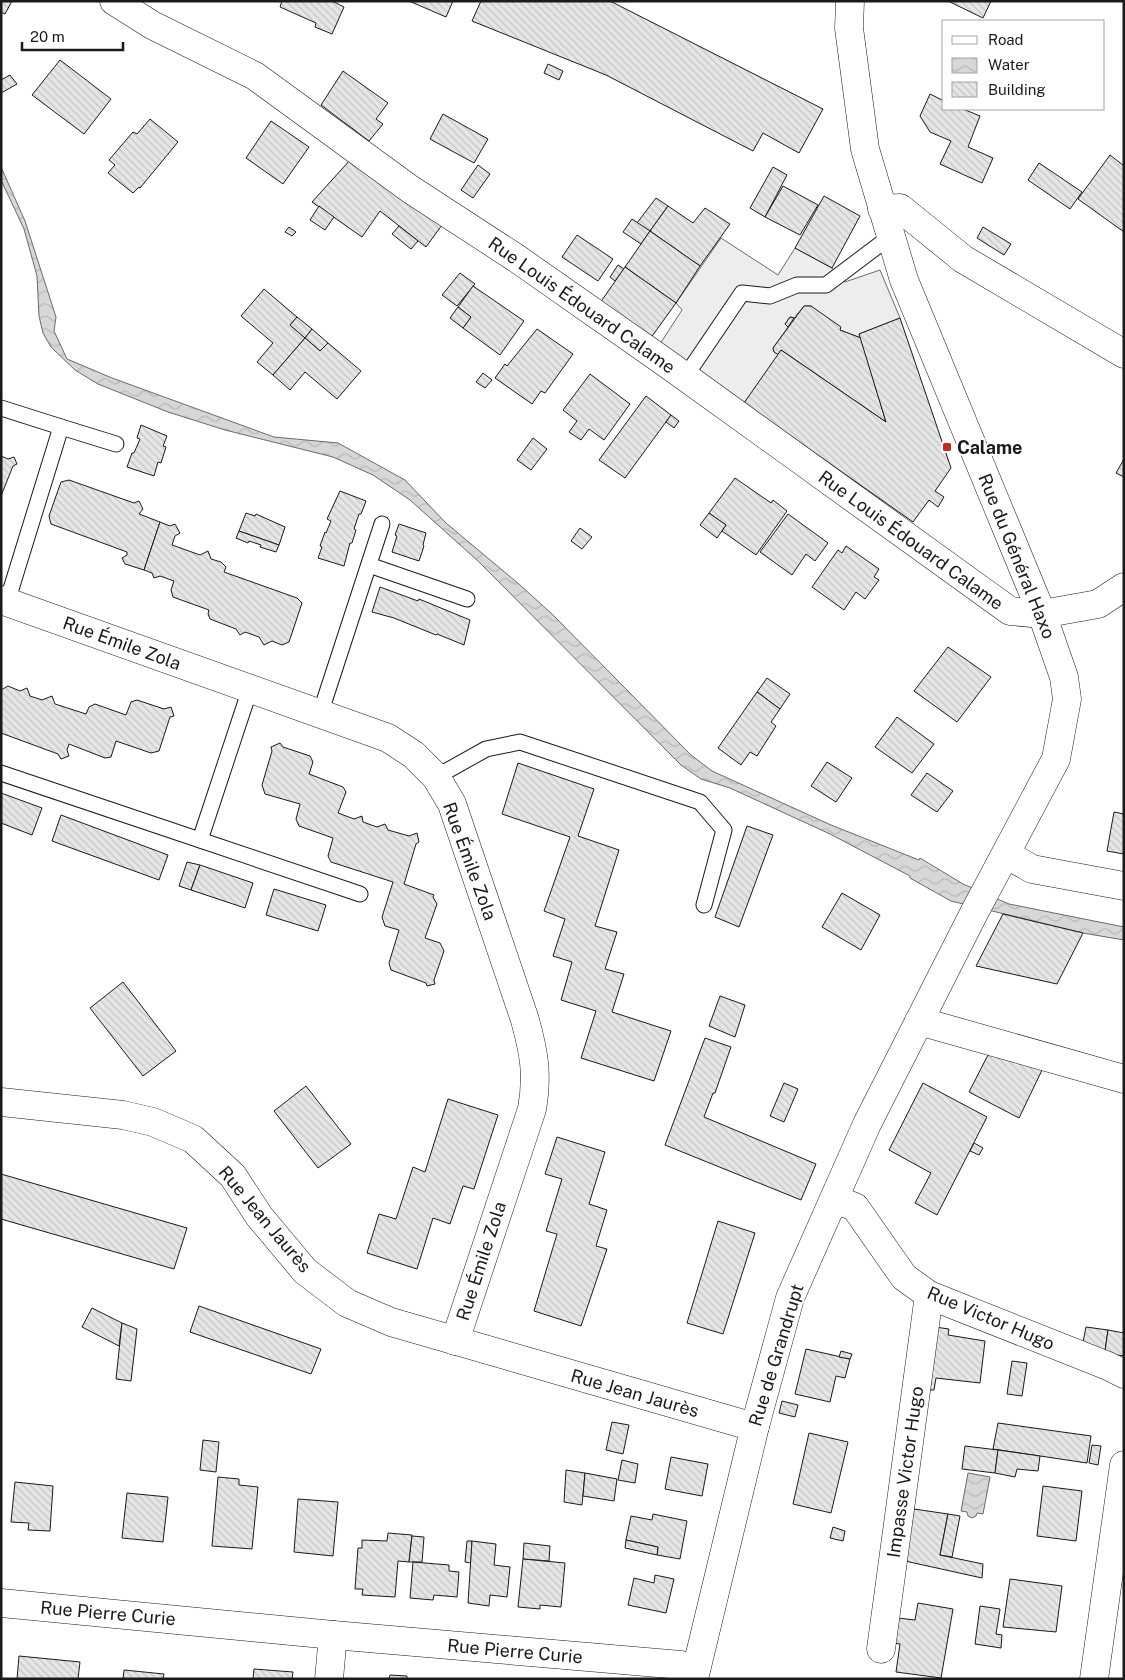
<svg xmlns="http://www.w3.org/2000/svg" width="1125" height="1680" font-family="'Public Sans',sans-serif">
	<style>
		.built { fill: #ededed; stroke: #6a6a6a }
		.water { fill: url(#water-waves); stroke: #6a6a6a }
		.building { fill: url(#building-back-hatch); stroke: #1a1a1a }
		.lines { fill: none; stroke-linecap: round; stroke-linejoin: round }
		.lane-casing { stroke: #1a1a1a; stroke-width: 17 }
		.street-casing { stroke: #1a1a1a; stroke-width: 29 }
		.lane { stroke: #fff; stroke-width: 15 }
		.street { stroke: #fff; stroke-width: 28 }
		.poi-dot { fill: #c62828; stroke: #fff; stroke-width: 2 }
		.labels { text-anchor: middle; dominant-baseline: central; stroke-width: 4; stroke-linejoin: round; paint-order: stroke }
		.street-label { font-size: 18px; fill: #1a1a1a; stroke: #fff }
		.poi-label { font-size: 18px; font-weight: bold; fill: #1a1a1a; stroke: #fff; text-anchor: start }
	</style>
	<defs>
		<pattern id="water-waves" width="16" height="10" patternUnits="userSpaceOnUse" patternTransform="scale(1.25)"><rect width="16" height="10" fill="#d7d7d7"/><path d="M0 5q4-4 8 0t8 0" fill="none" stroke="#b8b8b8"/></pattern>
		<pattern id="building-back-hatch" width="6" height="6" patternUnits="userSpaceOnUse" patternTransform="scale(1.25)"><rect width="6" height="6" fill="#e6e6e6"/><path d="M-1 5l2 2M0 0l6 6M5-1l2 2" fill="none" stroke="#c5c5c5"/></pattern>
	</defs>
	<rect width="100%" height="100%" fill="#fff"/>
	<path class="built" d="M721,238L778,275L795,248L832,268L845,282L880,270L900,318L859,334L861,338L840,330L811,306H804L794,318L790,317L785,324L788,327L773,348L774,352L779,355L744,403L660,344L682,310L676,303Z"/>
	<g class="water">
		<path d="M1,167L25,221L56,317L54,331L67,359L112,378L274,437L338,443L405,480L446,523L520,585L552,614L691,755L712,771L831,825L919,860L920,858L963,884L1009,904L1124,927V940L1083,933L951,901L910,878V876L830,834L730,788L701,779L681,765L478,561L410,500L373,475L333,457L225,430L168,412L98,384L75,370L51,347L43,333L39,316L37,276L24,229L1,180Z"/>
		<path d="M968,1473L990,1477L983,1514L977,1513L976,1516L972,1518L968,1516L967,1512L961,1511Z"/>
	</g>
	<g class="building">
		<path d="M1,1H12L5,14L1,12Z"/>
		<path d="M282,1H332L344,7L332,34L315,27L316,23L280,7Z"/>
		<path d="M409,1H453L446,17Z"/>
		<path d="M481,1H610L823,109L799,153L763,133L753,151L606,75L472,21Z"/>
		<path d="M948,1H991L983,18Z"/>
		<path d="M60,60L111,99L84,134L32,95Z"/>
		<path d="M548,64L563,71L559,80L544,73Z"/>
		<path d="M343,71L388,103L376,119L383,124L369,141L321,105Z"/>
		<path d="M10,75L17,84L1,93V80Z"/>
		<path d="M930,94L944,101V109H963L980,116L968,147L993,158L982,183L940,164L951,141L930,132L920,116Z"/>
		<path d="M443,114L488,139L474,163L430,139Z"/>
		<path d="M150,119L178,142L140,188L139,187L133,193L108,173L115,165L109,160L133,132L137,134Z"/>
		<path d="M271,121L309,147L283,184L246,158Z"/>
		<path d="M1110,155L1124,166V232L1078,199Z"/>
		<path d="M351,159L442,225L426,247L380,211L362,237L312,202Z"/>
		<path d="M1039,163L1082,192L1070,209L1028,180Z"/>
		<path d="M478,165L490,174L473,198L461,190Z"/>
		<path d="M773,167L787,175L765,217L750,208Z"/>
		<path d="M783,186L818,205L800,235L765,217Z"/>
		<path d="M824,196L860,216L832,268L795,248Z"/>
		<path d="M656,198L668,206L650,231L637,223Z"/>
		<path d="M319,206L334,217L325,230L310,220Z"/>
		<path d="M668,206L693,223L705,208L730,224L700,266L650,231Z"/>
		<path d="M632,219L650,231L641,244L623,232Z"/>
		<path d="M399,226L418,241L411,249L392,234Z"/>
		<path d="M289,227L296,232L292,236L285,232Z"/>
		<path d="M983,227L1011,244L1004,255L977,238Z"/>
		<path d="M650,231L700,266L676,303L625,267Z"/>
		<path d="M577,235L613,259L598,281L562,257Z"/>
		<path d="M618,265L624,269L615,281L610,277Z"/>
		<path d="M625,267L676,303L650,339L600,303Z"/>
		<path d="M460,273L475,284L457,306L442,295Z"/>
		<path d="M473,286L524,321L500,355L463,328L471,317L458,307Z"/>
		<path d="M264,289L297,317L290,325L305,338L273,375L257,362L273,343L241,316Z"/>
		<path d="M804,306H811L841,327L840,330L861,338L886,422L781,350L779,355L774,352L773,348Z"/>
		<path d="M458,307L471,317L463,328L450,318Z"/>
		<path d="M297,317L312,329L305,338L290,325Z"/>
		<path d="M790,317L794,318L788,327L785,324Z"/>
		<path d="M900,318L951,468L935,491L944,497L938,507L929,500L913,522L744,403L781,350L886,422L859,334Z"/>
		<path d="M312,329L328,343L320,351L305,338Z"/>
		<path d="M537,329L573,354L545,393L541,391L532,404L495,378L505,364L507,366Z"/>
		<path d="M305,338L320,351L328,343L361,371L337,399L305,372L290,390L273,375Z"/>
		<path d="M483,373L492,380L485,388L476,382Z"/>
		<path d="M590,374L630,404L604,440L589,429L581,440L569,432L577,421L563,410Z"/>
		<path d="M646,396L671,415L625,478L599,460Z"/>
		<path d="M671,415L679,421L674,428L666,422Z"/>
		<path d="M141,425L167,436L163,446L166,447L161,463L158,462L154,476L127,467L132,453H134L140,439L137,438Z"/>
		<path d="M533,438L547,449L531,470L517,460Z"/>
		<path d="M1,456L8,459L14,457L17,464L13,466L1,496Z"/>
		<path d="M1124,459V477L1116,473Z"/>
		<path d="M735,478L771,503L773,500L787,511L756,555L722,531L726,525L709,513Z"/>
		<path d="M69,480L134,503L139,501L143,509L139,514L160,522L144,570L125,564L122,558L127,555V552L51,524L49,516L61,482Z"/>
		<path d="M340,491L366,501L361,514H359L354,529L356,530L352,543H350L344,566L318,558L322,547L320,546L325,532L326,533L331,521L327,519Z"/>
		<path d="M246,513L255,516L256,514L285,527L279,545L239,531Z"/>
		<path d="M709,513L726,525L717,538L700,525Z"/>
		<path d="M788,514L828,543L815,561L806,554L792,575L760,552Z"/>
		<path d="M160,522L170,526L175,524L180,533L175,536L172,545L200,555L208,551L211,559L221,562L226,567L224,572L297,598L302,603L289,642L282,645L272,641L264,645L259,637L245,632L240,635L236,629L210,619L208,614L209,610L173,597L171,590L174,581L160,576L154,578L152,573L144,570Z"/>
		<path d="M399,524L426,533L423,545L424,546L419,561L392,552L397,536L395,535Z"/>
		<path d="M580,528L592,537L582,549L571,541Z"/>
		<path d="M239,531L279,545L276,552L260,547L261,545L249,541L248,543L236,538Z"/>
		<path d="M846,546L879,569L874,577L879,580L865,599L856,592L844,610L812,587L838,550L842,553Z"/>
		<path d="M380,587L418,601L419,599L470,620L464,645L437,634L436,635L394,618L372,612Z"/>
		<path d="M948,647L991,677L957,722L914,691Z"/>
		<path d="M767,678L790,694L780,709L757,692Z"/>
		<path d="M8,686L20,691L27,688L30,696L42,700L52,696L55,704L86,714L89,707L95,704L126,715L131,702L137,700L164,709L171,707L174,716L170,717L159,751L151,753L116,741L111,757L105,758L69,744L67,750L69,756L61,759L58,754L1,733V690Z"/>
		<path d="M757,692L780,709L771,722L776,726L757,756L750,752L741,765L718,748Z"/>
		<path d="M897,717L934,744L912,773L875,747Z"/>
		<path d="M280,743L283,747L310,756L313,762L309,774L343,787L346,792L338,813L354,819L362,816L363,822L377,827L385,824L388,830L409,836L417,833L419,842L416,844L404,884L434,895L433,897L437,904L425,938L440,943L444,951L434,980L435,984L427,986L426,983L391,970L389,963L399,930L385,926L382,917L393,882L331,862L328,856L333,838L299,826L296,819L300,804L265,794L262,785L272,751L271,747Z"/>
		<path d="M827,762L852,778L836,802L811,786Z"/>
		<path d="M518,763L594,789L578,836L619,850L595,926L617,932L605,969L624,974L612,1012L671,1031L654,1081L581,1058L596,1011L561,1000L572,962L553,956L565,919L544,911L570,837L502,814Z"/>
		<path d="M927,773L953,791L937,812L911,795Z"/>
		<path d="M1,793L42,808L32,835L1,823Z"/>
		<path d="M1114,812L1124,814V854L1107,851Z"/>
		<path d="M61,815L168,855L159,880L52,841Z"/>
		<path d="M747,826L773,835L739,927L715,917Z"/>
		<path d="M187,862L200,865L191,890L179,886Z"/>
		<path d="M200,865L253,883L245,908L191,890Z"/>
		<path d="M274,889L326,905L318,931L266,915Z"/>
		<path d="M842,893L880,915L861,950L822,927Z"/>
		<path d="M1003,914L1083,933L1057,984L976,966Z"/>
		<path d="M123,982L176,1051L143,1076L90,1008Z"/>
		<path d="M720,996L745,1005L735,1037L709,1026Z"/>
		<path d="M705,1038L731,1047L715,1093H713L704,1117L816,1164L801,1200L665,1145Z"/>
		<path d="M989,1053L1043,1068L1019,1118L969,1092Z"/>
		<path d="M784,1083L798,1089L784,1122L770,1116Z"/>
		<path d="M923,1083L987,1117L937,1215L915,1203L931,1173L889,1150Z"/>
		<path d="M306,1086L351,1144L318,1168L274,1111Z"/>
		<path d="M448,1099L498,1115L474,1189L463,1186L450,1224L433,1218L417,1269L367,1253L379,1214L396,1219L413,1167L425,1172Z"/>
		<path d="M557,1137L605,1152L589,1204L607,1210L596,1246L607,1249L581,1326L534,1311L557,1234L546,1231L562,1179L545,1174Z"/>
		<path d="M974,1143L983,1148L979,1155L970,1151Z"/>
		<path d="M1,1174L187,1228L174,1269L1,1219Z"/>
		<path d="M718,1221L755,1233L723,1334L687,1323Z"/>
		<path d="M199,1306L321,1349L311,1374L190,1332Z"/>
		<path d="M92,1308L122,1323L119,1346L82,1327Z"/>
		<path d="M122,1323L137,1329L131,1381L116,1379Z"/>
		<path d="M935,1327L949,1329L948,1335L985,1341L980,1383L936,1378L934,1390H926Z"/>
		<path d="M1086,1327L1108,1330L1105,1351L1083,1342Z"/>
		<path d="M1108,1330L1124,1333V1356L1110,1354L1105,1351Z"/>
		<path d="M806,1349L850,1359L845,1378L836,1376L830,1402L795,1394Z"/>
		<path d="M841,1351L852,1354L850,1359L839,1357Z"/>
		<path d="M1012,1361L1027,1363L1022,1396L1007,1394Z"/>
		<path d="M782,1401L798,1405L795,1417L779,1413Z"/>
		<path d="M612,1422L629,1425L623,1454L606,1450Z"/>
		<path d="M998,1423L1091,1436L1087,1463L993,1449Z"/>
		<path d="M809,1433L848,1442L831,1513L793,1504Z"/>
		<path d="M203,1440L219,1442L216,1472L200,1470Z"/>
		<path d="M1092,1445L1101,1446L1098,1465L1089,1463Z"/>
		<path d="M965,1446L998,1450L995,1473L962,1469Z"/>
		<path d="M998,1450L1040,1456L1038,1471L1017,1469L1015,1477L995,1473Z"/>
		<path d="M671,1457L708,1464L702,1496L665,1489Z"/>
		<path d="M622,1460L638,1464L635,1483L618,1480Z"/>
		<path d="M566,1470L585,1473L582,1505L564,1502Z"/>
		<path d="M585,1473L617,1479L614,1501L583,1496Z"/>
		<path d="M218,1477L239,1479V1485L258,1487L252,1549L212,1546Z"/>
		<path d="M15,1482L53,1486L50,1531L28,1530L29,1523L11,1522Z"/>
		<path d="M1043,1486L1082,1491L1076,1541L1037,1536Z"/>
		<path d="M127,1493L168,1497L163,1542L122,1538Z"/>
		<path d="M298,1499L338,1502L333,1556L294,1552Z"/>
		<path d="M914,1509L948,1514L940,1555L983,1564L982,1578L905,1561Z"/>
		<path d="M653,1514L687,1521L680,1559L657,1555L658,1547L626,1540L631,1516L652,1520Z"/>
		<path d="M948,1514L960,1516L952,1557L940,1555Z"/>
		<path d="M833,1527L845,1531L843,1541L830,1538Z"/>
		<path d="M388,1533L412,1535L409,1562L398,1561L395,1597L362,1595L363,1589H355L358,1548H362V1540L387,1541Z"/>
		<path d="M412,1536L424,1537L422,1562H409Z"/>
		<path d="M626,1540L658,1547L657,1555L625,1548Z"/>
		<path d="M467,1541H472L471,1563L465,1562Z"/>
		<path d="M472,1541L496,1544L494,1565L510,1567L507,1597L490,1595L489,1606L468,1603Z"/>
		<path d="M524,1543L550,1546L549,1561L523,1559Z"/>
		<path d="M523,1559L565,1563L561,1607L540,1605V1609L518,1607Z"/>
		<path d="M413,1562L449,1565V1571L459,1572L457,1597L434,1595L433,1600L410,1598Z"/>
		<path d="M655,1575L674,1579L666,1613L628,1605L634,1578L654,1583Z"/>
		<path d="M1010,1579L1062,1586L1056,1632L1003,1627Z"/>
		<path d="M918,1603L953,1609L941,1678L896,1672L900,1644L893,1643L898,1618L915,1620Z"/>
		<path d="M980,1606L1000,1609L996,1634L1002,1635L1001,1648L975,1644Z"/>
		<path d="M19,1656L80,1662L78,1679H17Z"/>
		<path d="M254,1669L293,1672L292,1679H253Z"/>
		<path d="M124,1670L164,1674L163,1679H123Z"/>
		<path d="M390,1675L407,1676V1679H389Z"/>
	</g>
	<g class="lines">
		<defs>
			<g id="lane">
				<path d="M685,377L742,293L770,296L797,285H826L891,236"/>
				<path d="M1,408L61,427L7,602"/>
				<path d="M61,427L116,444"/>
				<path d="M369,565L467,599"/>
				<path d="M320,714L382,524"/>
				<path d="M1,773L200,840L250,689"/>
				<path d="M436,777L486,749L520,742L700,802L724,830L704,905"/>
				<path d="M200,840L360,894"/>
			</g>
			<g id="street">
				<path d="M114,1L152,25L255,76L410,189L516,258L666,363L1010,611L1042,614L1098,604L1124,587"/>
				<path d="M882,209L900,208L963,259L1124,354"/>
				<path d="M1,600L388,738L414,755L436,777L452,804L525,1020C534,1053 538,1074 532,1109L455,1341"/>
				<path d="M1006,854L1032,869L1124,886"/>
				<path d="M919,1021L1124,1079"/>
				<path d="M1,1102L123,1115L153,1122L193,1139L233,1176L259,1216L305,1271L347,1303L391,1322L740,1423L755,1426"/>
				<path d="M834,1199L855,1207L904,1277L929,1295L1108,1366L1124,1374"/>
				<path d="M1,1603L333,1635L681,1665L696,1669"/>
				<path d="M881,1649L929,1295"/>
				<path d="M329,1679L333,1635"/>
				<path d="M694,1679L755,1426L790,1298L867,1124L974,913L1056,759L1067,699L1064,677L1042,614L904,280L865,149L849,28L850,1"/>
				<path d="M1094,1679L1124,1465"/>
			</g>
		</defs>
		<use href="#lane" class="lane-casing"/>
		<use href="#street" class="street-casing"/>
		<use href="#lane" class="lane"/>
		<use href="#street" class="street"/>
	</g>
	<rect class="poi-dot" x="942" y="442" width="10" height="10" rx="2.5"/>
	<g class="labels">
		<g class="street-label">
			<text transform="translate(582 305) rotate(35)">Rue Louis Édouard Calame</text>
			<text transform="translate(911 540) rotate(36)">Rue Louis Édouard Calame</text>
			<text transform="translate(1017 556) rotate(68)">Rue du Général Haxo</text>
			<text transform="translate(122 643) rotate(20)">Rue Émile Zola</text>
			<text transform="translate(470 861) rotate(70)">Rue Émile Zola</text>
			<text transform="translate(265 1219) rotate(50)">Rue Jean Jaurès</text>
			<text transform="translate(481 1261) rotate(-72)">Rue Émile Zola</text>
			<text transform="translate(991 1318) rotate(23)">Rue Victor Hugo</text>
			<text transform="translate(776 1355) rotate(-73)">Rue de Grandrupt</text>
			<text transform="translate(635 1393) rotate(16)">Rue Jean Jaurès</text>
			<text transform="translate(905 1472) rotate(-82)">Impasse Victor Hugo</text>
			<text transform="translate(108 1613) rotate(5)">Rue Pierre Curie</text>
			<text transform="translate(515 1651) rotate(5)">Rue Pierre Curie</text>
		</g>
		<g class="poi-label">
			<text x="957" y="447">Calame</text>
		</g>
	</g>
	<rect width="1125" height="1680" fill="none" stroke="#1a1a1a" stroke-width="5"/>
	<rect x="942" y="20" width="162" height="90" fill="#ffffff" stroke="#a3a3a3"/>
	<rect x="952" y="36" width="25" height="8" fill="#ffffff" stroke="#a3a3a3"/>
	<text x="988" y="45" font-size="15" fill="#1a1a1a">Road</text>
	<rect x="952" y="58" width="25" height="15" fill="url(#water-waves)" stroke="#a3a3a3"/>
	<text x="988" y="70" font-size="15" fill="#1a1a1a">Water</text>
	<rect x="952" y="82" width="25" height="15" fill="url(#building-back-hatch)" stroke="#a3a3a3"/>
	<text x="988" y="95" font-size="15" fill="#1a1a1a">Building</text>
	<path d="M22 42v8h101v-8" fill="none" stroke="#1a1a1a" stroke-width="2.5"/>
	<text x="30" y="42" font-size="15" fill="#1a1a1a" stroke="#ffffff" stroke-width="4" paint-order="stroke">20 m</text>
</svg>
